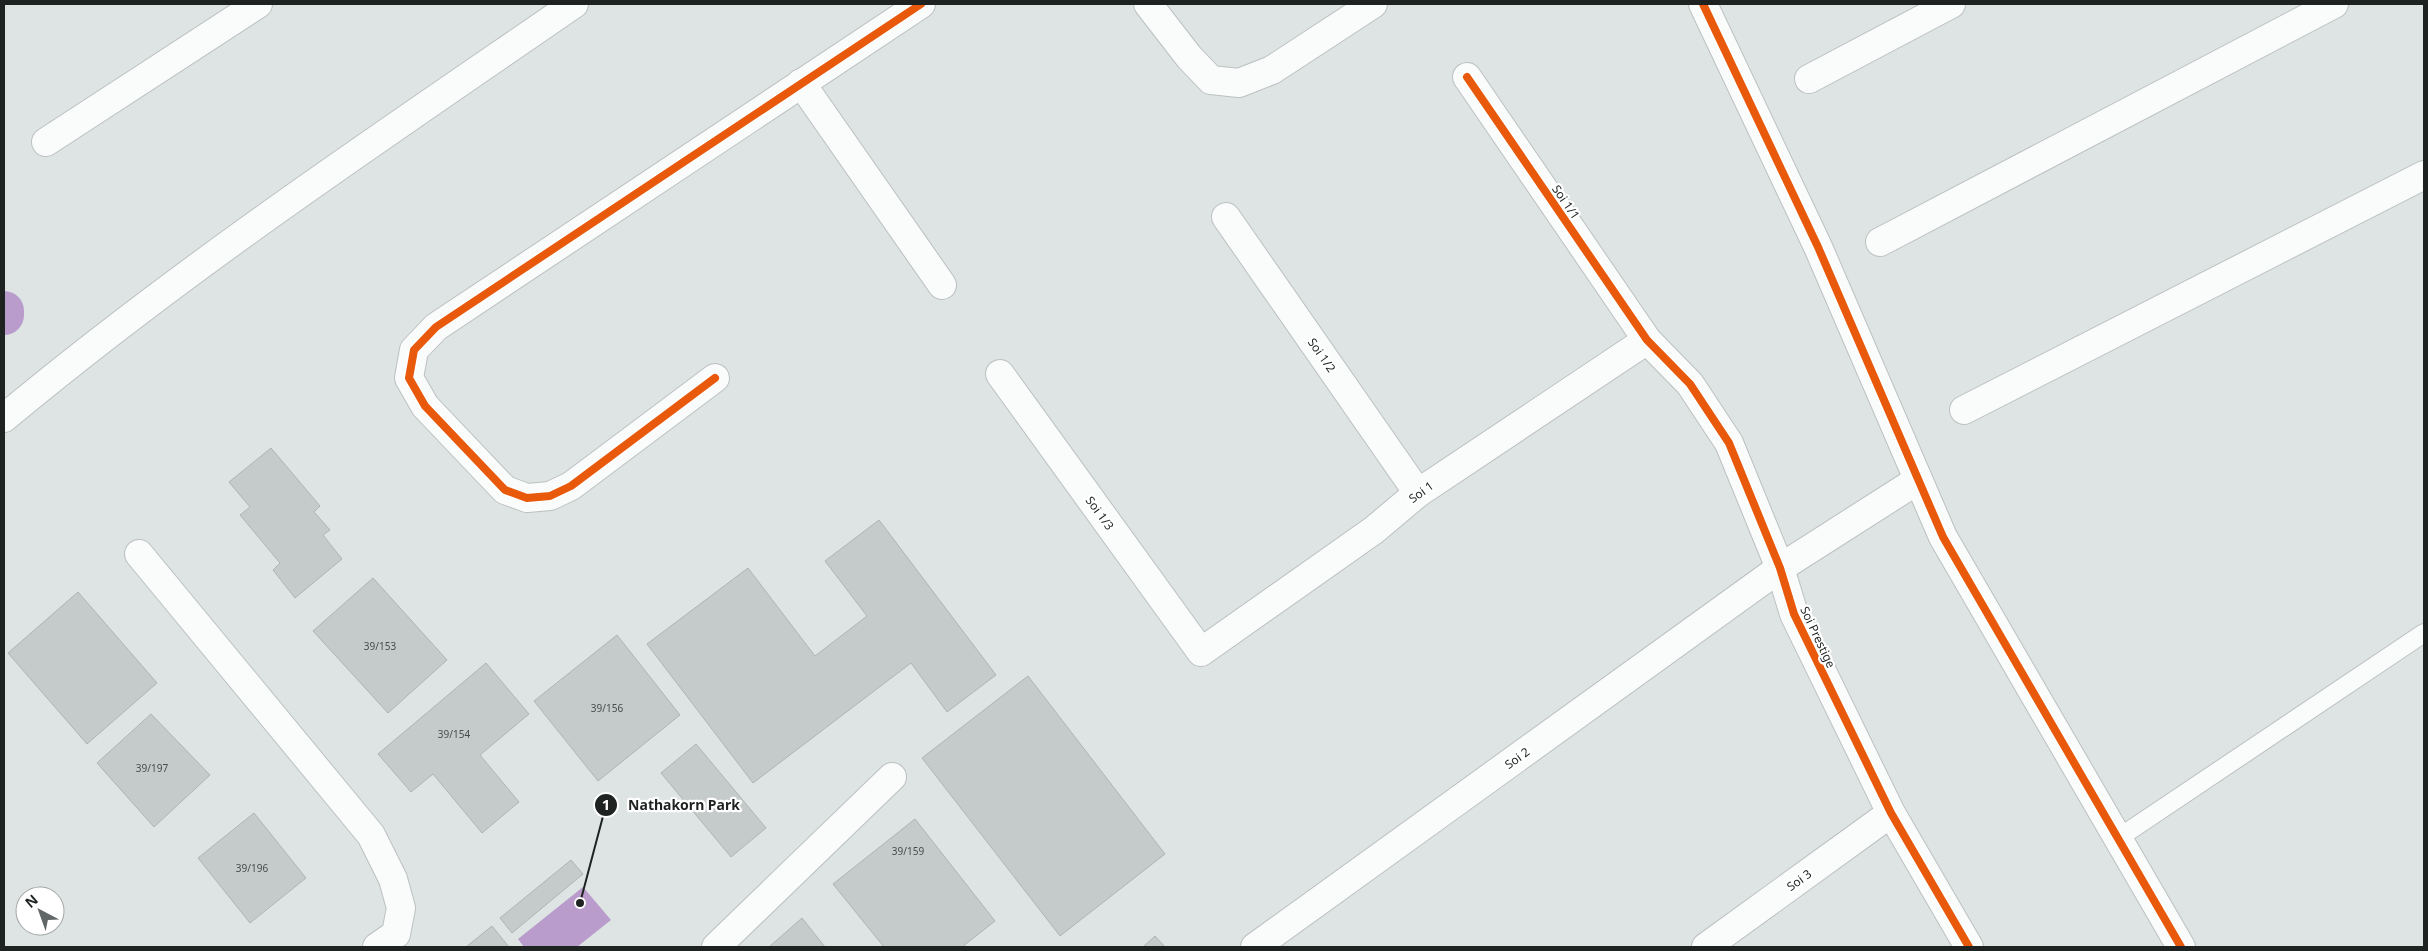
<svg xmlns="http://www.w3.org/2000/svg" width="2428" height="951" font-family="'Noto Sans',sans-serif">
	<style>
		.water { fill: #b99ccb }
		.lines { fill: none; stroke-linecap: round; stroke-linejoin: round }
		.canal { stroke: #b99ccb; stroke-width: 40 }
		.building { fill: #c5cbca; stroke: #aeb4b3 }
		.lane-casing { stroke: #bbc1c0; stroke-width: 20 }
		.street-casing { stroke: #bbc1c0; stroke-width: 30 }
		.lane { stroke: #fafbfb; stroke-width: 18 }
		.street { stroke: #fafbfb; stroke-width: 28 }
		.cycleway-casing { stroke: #fff; stroke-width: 11 }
		.cycleway { stroke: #e8590c; stroke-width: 8 }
		.labels { text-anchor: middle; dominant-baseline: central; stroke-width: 4.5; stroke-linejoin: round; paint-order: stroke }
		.number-label { font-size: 10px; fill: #484d4c }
		.street-label { font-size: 12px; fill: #1e2322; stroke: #fff }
		.leader { fill: none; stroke: #1e2322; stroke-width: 2 }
		.callout-dot { fill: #1e2322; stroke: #fff; stroke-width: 2 }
		.mark-label { font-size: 15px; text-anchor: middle; font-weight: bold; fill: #fff }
		.callout-label { font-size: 14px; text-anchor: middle; font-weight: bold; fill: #1e2322; stroke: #fff; stroke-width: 4.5; stroke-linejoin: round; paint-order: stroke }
	</style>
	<rect width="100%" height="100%" fill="#dde4e3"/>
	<path class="water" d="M583,887L611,920L577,947H524L518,939Z"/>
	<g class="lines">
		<path class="canal" d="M4,311V315"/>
	</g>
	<g class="building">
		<path d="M271,448L320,506L314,512L330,530L323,535L342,559L295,598L273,570L280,563L240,515L250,507L229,482Z"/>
		<path d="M879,520L996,675L947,712L911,663L753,783L647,644L748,568L815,656L867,616L825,561Z"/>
		<path d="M373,578L447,660L388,713L313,631Z"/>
		<path d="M78,592L157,683L87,744L8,653Z"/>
		<path d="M617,635L680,715L598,781L534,701Z"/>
		<path d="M486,663L529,714L480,755L519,802L482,833L433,774L411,792L378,754Z"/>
		<path d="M1028,676L1165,854L1060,936L922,758Z"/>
		<path d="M151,714L210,775L154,827L97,763Z"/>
		<path d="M696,744L766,828L731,857L661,773Z"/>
		<path d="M254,813L306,878L250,923L198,858Z"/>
		<path d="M915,819L995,921L962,947H884L833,884Z"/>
		<path d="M571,860L583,874L512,933L500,918Z"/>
		<path d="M802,918L825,947H769Z"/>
		<path d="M492,926L509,947H466Z"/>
		<path d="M1155,936L1165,947H1143Z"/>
	</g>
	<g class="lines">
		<defs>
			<path id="lane" d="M2117,839L2424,633"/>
			<g id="street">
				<path d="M1148,4L1189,57L1211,80L1239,83L1272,70L1373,4"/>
				<path d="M1703,4L1818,247L1943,537L2181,947"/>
				<path d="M1467,77L1647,340L1690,384L1729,443L1780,568L1794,614L1891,813L1969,947"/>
				<path d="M1809,79L1951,4"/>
				<path d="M801,83L942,285"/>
				<path d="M46,142L258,4"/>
				<path d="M1226,217L1418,493"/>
				<path d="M1880,242L2334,4"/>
				<path d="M1000,374L1201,652L1374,530L1418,493L1647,340"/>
				<path d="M715,378L571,486L550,496L527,498L505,490L425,406L409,378L414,350L436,327L921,4"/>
				<path d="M1964,410L2424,175"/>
				<path d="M4,418C184,268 381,137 574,4"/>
				<path d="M139,554L371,835L393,879L401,908L396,934L377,947"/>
				<path d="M716,947L892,777"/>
				<path d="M1255,947L1780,568L1918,480"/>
				<path d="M1706,947L1891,813"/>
			</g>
		</defs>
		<use href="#lane" class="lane-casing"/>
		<use href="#street" class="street-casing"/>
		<use href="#lane" class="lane"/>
		<use href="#street" class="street"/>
		<defs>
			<g id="cycleway">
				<path d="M1703,4L1818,247L1943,537L2181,947"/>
				<path d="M1467,77L1647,340L1690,384L1729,443L1780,568L1794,614L1891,813L1969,947"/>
				<path d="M715,378L571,486L550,496L527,498L505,490L425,406L409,378L414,350L436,327L921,4"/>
			</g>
		</defs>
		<use href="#cycleway" class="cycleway-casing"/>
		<use href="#cycleway" class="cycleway"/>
	</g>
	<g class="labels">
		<g class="number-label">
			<text x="380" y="646">39/153</text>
			<text x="607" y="708">39/156</text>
			<text x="454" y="734">39/154</text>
			<text x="152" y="768">39/197</text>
			<text x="908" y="851">39/159</text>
			<text x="252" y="868">39/196</text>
		</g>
		<g class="street-label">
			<text transform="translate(1566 202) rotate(56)">Soi 1/1</text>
			<text transform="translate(1322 355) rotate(55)">Soi 1/2</text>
			<text transform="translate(1421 492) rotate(-36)">Soi 1</text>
			<text transform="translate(1100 513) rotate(54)">Soi 1/3</text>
			<text transform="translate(1818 637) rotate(65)">Soi Prestige</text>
			<text transform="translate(1517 758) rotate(-36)">Soi 2</text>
			<text transform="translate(1799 880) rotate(-36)">Soi 3</text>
		</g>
	</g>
	<path class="leader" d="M580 903L606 805"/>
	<g class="callout-dot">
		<circle cx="580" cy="903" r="5"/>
		<circle cx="606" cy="805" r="12"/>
	</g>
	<g class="mark-label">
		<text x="606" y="810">1</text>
	</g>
	<g class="callout-label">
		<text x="684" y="810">Nathakorn Park</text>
	</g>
	<rect width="2428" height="951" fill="none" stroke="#1e2322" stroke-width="10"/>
	<g transform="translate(40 911) rotate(319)"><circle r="24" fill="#ffffff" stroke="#a5a7a7"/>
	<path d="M0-4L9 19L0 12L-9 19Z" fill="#616766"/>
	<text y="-8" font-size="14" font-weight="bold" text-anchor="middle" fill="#1e2322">N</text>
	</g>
</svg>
